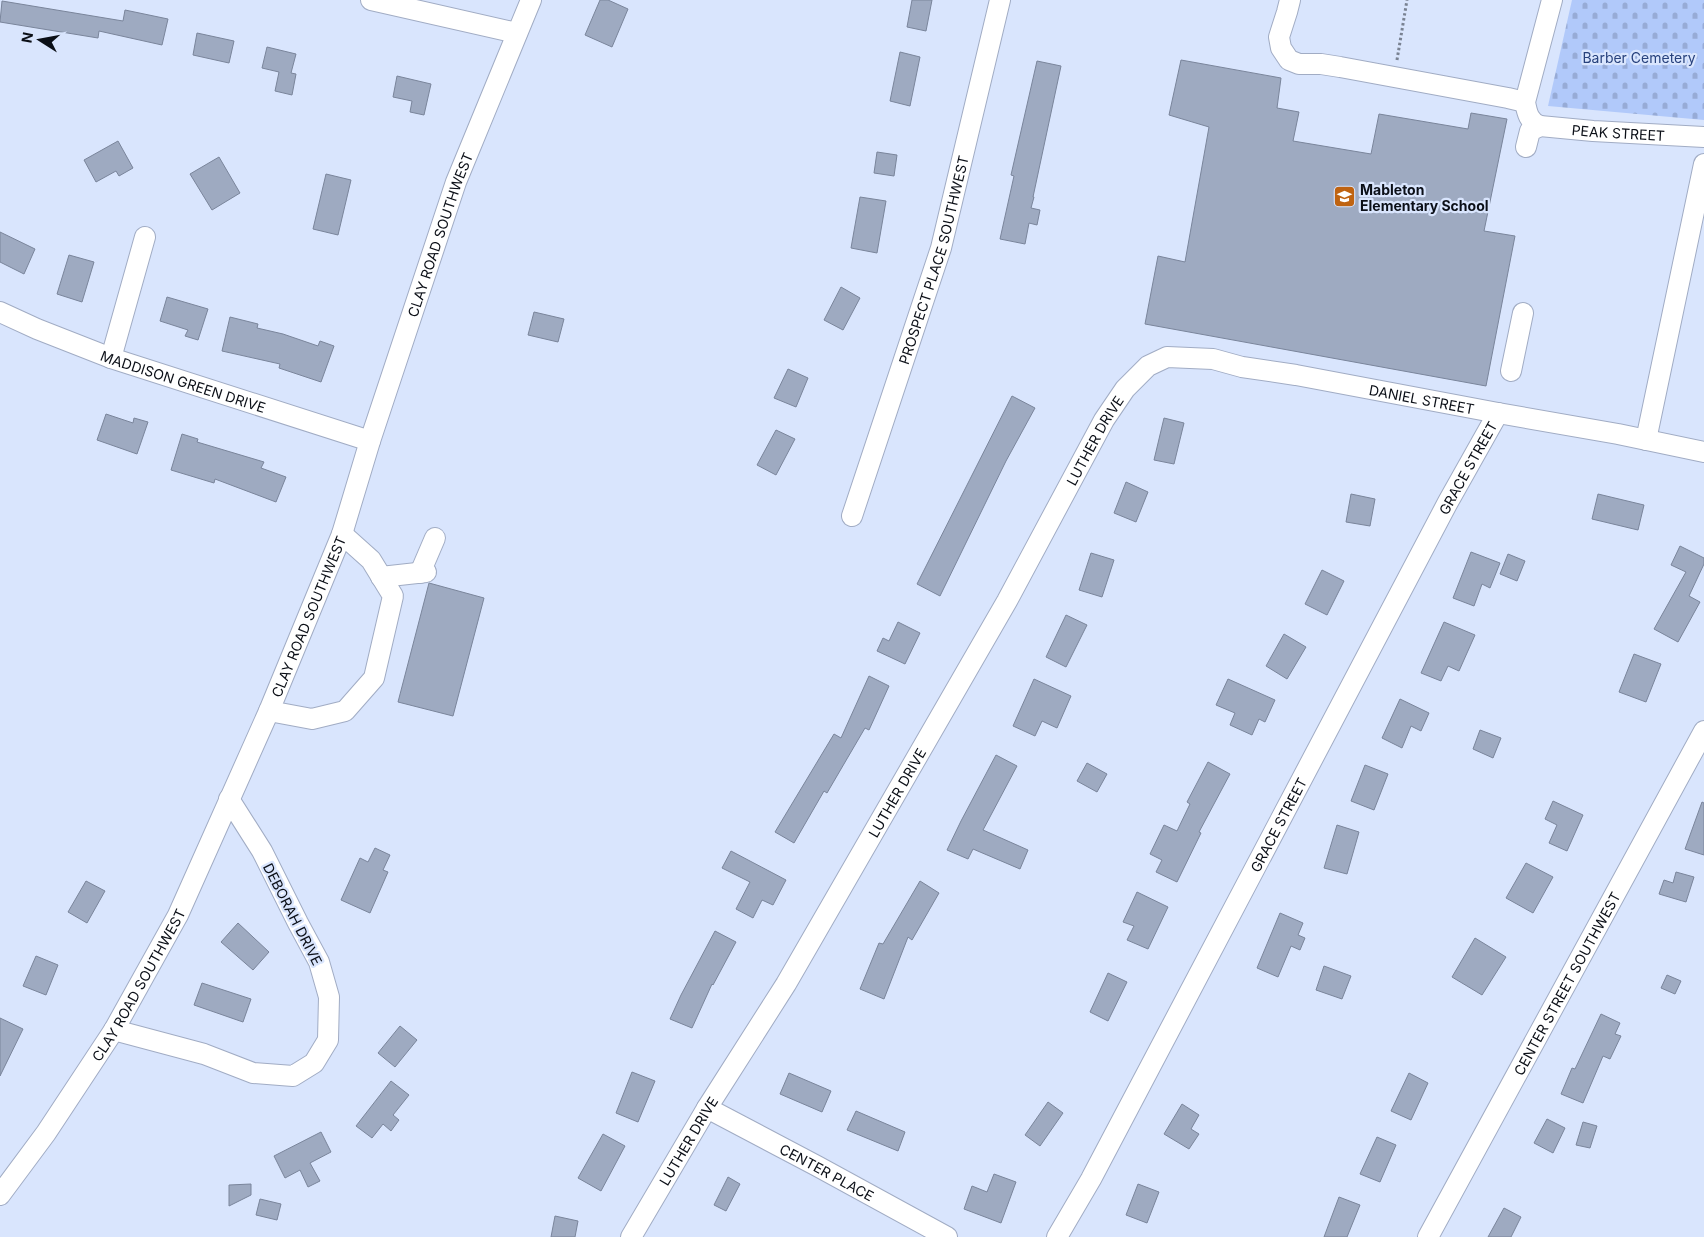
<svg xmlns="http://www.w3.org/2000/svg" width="1704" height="1237" font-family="Inter,sans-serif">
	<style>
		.cemetery { fill: url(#cemetery-stones) }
		.building { fill: #9eaac1; stroke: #7a859b }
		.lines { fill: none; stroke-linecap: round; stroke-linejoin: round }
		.minor-casing { stroke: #a1acc4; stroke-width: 22 }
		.path { stroke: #798292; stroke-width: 3; stroke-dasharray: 2.5 2.5; stroke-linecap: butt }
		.minor { stroke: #fff; stroke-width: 20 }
		.labels { text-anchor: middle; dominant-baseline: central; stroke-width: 4.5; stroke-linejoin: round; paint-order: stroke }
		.park-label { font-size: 14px; fill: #28427d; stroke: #d9e5fd }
		.street-label { font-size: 14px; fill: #0b0f17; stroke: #d9e5fd }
		.poi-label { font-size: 14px; font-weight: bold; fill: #0b0f17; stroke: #d9e5fd; text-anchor: start }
	</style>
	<defs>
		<pattern id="cemetery-stones" width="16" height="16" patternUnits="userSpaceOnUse" patternTransform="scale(1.25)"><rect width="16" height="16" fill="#b1c9fa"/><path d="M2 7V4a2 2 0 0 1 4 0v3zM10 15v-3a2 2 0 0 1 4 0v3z" fill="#97abd6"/></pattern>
	</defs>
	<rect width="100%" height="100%" fill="#d9e5fd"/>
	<path class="cemetery" d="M1572,0H1704V120L1548,106Z"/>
	<g class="building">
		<path d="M600,0H608L628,9L612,47L585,35Z"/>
		<path d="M912,0H932L926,31L907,27Z"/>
		<path d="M2,1L123,21L125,10L168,19L162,45L99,31L98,38L0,22Z"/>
		<path d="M197,33L234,41L229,63L193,55Z"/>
		<path d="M267,47L296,54L291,73L296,74L292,95L275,91L279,72L262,68Z"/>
		<path d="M900,52L920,57L910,106L890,101Z"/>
		<path d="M1181,60L1281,78L1277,108L1299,112L1293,141L1371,154L1379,114L1468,129L1471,113L1507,119L1484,231L1515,236L1486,386L1145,324L1158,256L1185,262L1209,127L1169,115Z"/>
		<path d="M1037,61L1061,66L1033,197H1034L1031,208L1040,210L1037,225L1029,223L1025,244L1000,239L1014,176L1011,175Z"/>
		<path d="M397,76L431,84L424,115L410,112L412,101L393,97Z"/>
		<path d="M118,141L133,168L119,176L116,171L96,182L84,160Z"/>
		<path d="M877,152L897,155L894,176L874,173Z"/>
		<path d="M219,157L240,193L212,210L190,174Z"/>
		<path d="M326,174L351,180L338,235L313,229Z"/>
		<path d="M860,197L886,201L877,253L851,248Z"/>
		<path d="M0,232L35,249L24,274L0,262Z"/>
		<path d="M69,255L94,262L82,302L57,294Z"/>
		<path d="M841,287L860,298L843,330L824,320Z"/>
		<path d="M167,297L208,309L198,340L185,336L188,330L160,321Z"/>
		<path d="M534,312L564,319L558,342L528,335Z"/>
		<path d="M230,317L258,324L257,328L283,334L318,346L320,341L334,346L321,382L279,368L280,364L222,351Z"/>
		<path d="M788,369L808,378L796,407L774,398Z"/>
		<path d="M1012,396L1035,408L1006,461L940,596L917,584Z"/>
		<path d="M106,414L133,423L134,418L148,422L137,454L97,440Z"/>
		<path d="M1164,418L1184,423L1174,464L1154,460Z"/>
		<path d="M776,430L795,439L776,475L757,465Z"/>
		<path d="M182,434L198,439L197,442L264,462L261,468L286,477L276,502L215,479L214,483L171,470Z"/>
		<path d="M1126,482L1148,492L1136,522L1114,513Z"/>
		<path d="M1351,494L1375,499L1370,526L1346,522Z"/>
		<path d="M1598,494L1644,505L1638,530L1592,519Z"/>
		<path d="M1680,546L1704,558V564L1689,596L1700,602L1678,642L1654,629L1686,572L1671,565Z"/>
		<path d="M1471,552L1500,563L1490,588L1482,584L1474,606L1453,598Z"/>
		<path d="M1091,553L1114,560L1102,597L1079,590Z"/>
		<path d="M1508,554L1525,561L1517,581L1500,574Z"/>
		<path d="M1322,570L1344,581L1327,615L1305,604Z"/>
		<path d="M429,583L484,598L453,716L398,702Z"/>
		<path d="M1066,615L1087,625L1066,667L1046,657Z"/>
		<path d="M898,622L920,633L905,664L877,651L883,638L889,641Z"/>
		<path d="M1444,622L1475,635L1459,671L1448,666L1441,681L1421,673Z"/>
		<path d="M1284,634L1306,647L1287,679L1266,666Z"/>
		<path d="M1634,654L1661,664L1646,702L1619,692Z"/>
		<path d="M869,676L889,686L869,730L865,728L827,793L824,791L794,843L775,832L834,734L841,738Z"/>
		<path d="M1034,679L1071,696L1057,728L1042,721L1035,736L1013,726Z"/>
		<path d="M1228,679L1275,700L1265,722L1259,719L1252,735L1230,725L1235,713L1216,705Z"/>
		<path d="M1400,699L1429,713L1421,731L1411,726L1402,748L1382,738Z"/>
		<path d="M1480,730L1501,738L1493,758L1473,749Z"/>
		<path d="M996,755L1017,766L983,830L1028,850L1020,869L973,849L968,859L947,850L961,821Z"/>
		<path d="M1208,762L1230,774L1199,832L1201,833L1177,882L1156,872L1162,860L1150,854L1164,825L1177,831L1190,804L1187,802Z"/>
		<path d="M1087,763L1107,774L1097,792L1077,781Z"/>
		<path d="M1365,765L1388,774L1374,810L1351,801Z"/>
		<path d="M1553,801L1583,815L1567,851L1549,843L1557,825L1545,819Z"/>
		<path d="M1702,802L1704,803V855L1685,849Z"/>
		<path d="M1337,825L1359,832L1347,874L1324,868Z"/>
		<path d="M375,848L390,855L383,870L388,872L370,913L341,900L360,858L368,862Z"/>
		<path d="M731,851L786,880L773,905L762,900L753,918L736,909L750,882L722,868Z"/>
		<path d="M1526,863L1553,877L1533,913L1506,898Z"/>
		<path d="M1676,872L1694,877L1686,902L1659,894L1664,880L1673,883Z"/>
		<path d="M86,881L105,891L87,923L68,912Z"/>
		<path d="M920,881L939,893L912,940L908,937L884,999L860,989L879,943L883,944Z"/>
		<path d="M1137,892L1168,907L1148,949L1127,940L1134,926L1123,922Z"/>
		<path d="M1280,913L1303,923L1298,935L1305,938L1300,950L1291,946L1278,977L1257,968Z"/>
		<path d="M238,923L269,952L253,970L221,942Z"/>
		<path d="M715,931L736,942L713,985L712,984L692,1028L670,1019L681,995Z"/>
		<path d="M1475,938L1506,957L1482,995L1452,977Z"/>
		<path d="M36,956L58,965L46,995L23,986Z"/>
		<path d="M1324,966L1351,976L1342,999L1316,990Z"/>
		<path d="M1108,973L1127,982L1108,1021L1090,1012Z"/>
		<path d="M1667,975L1681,981L1675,994L1661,988Z"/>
		<path d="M202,983L251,999L243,1022L194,1005Z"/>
		<path d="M1601,1014L1620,1023L1615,1034L1621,1036L1610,1059L1603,1056L1583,1103L1561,1094L1572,1068L1575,1069Z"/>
		<path d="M0,1018L23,1029L0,1076Z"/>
		<path d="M400,1026L417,1040L395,1067L378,1053Z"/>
		<path d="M632,1072L655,1081L638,1122L616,1113Z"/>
		<path d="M789,1073L831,1091L822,1112L780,1094Z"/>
		<path d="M1409,1073L1428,1083L1411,1120L1391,1111Z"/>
		<path d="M391,1081L409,1095L393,1115L399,1120L391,1131L383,1124L372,1138L356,1126Z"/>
		<path d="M1048,1102L1063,1113L1040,1146L1025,1135Z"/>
		<path d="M1182,1104L1199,1115L1191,1129L1199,1134L1189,1149L1164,1134Z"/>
		<path d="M856,1111L905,1132L898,1151L847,1130Z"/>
		<path d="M1547,1119L1565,1128L1553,1153L1534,1143Z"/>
		<path d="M1583,1122L1597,1126L1590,1148L1576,1145Z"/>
		<path d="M321,1132L331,1152L310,1163L320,1181L308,1187L300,1170L285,1178L274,1156Z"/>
		<path d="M603,1134L625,1146L601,1191L578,1178Z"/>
		<path d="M1377,1137L1396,1145L1380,1182L1360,1174Z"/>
		<path d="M994,1174L1016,1182L1001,1223L964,1209L972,1186L987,1192Z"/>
		<path d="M728,1177L740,1184L726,1211L714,1205Z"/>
		<path d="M251,1184V1195L229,1206V1185Z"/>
		<path d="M1138,1184L1159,1192L1147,1223L1126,1215Z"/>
		<path d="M1339,1197L1360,1205L1347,1237H1324Z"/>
		<path d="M260,1199L281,1204L277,1220L256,1215Z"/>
		<path d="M1504,1208L1521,1217L1511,1237H1488Z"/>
		<path d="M555,1216L578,1221L575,1237H551Z"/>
	</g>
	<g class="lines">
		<defs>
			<g id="minor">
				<path d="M371,0L517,33"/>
				<path d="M1290,0L1287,12L1279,37L1281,48L1289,60L1299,64H1321L1340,67L1508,98L1525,102"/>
				<path id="s1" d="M1552,0L1525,102C1527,113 1529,122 1540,126L1593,131L1704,137"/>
				<path d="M1526,147L1530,131L1540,126"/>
				<path id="s2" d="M0,312L37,329L111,358L370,441"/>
				<path d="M111,358L145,237"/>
				<path d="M1511,371L1523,313"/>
				<path d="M1646,440L1704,164"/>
				<path id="s3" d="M852,516L941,248L1000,0"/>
				<path d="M420,573L435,538"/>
				<path d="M381,577L426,572"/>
				<path d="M269,711L312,719L345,711L374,678L393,596L371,560L342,534"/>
				<path d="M114,1030L204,1054L253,1073L293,1076L314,1063L328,1040L329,997L319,962L298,923L262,851L229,799"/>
				<path id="s4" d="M707,1108L817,1166L947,1237"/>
				<path id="s5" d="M0,1195L46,1133L114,1030L178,915L269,711L342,534L370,441L456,182L531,0"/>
				<path id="s6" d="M631,1237L707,1108L786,984L1007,601L1104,420L1125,389L1148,366L1167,357L1213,359L1242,367L1296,375L1498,413L1618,434L1704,452"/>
				<path id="s7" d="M1057,1237L1091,1179L1448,502L1498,413"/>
				<path id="s8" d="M1428,1237L1704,731"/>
			</g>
		</defs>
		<use href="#minor" class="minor-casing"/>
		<path class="path" d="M1397,60L1407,0"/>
		<use href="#minor" class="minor"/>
	</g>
	<defs>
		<symbol id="school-square" viewBox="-11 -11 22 22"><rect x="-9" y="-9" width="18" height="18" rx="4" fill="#bf6311" stroke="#d9e5fd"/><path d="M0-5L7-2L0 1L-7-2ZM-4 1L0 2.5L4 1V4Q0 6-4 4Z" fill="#fff"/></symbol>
	</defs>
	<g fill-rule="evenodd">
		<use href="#school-square" x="1332" y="184" width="25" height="25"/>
	</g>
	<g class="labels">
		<g class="park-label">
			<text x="1639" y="57">Barber Cemetery</text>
		</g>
		<g class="street-label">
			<text stroke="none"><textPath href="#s1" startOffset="214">PEAK STREET</textPath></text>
			<text stroke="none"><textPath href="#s5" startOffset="1062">CLAY ROAD SOUTHWEST</textPath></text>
			<text stroke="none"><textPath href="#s3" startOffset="269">PROSPECT PLACE SOUTHWEST</textPath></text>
			<text stroke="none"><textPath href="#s2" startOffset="196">MADDISON GREEN DRIVE</textPath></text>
			<text stroke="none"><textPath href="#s6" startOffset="1294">DANIEL STREET</textPath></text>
			<text stroke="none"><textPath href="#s6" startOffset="922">LUTHER DRIVE</textPath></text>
			<text stroke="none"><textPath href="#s7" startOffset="872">GRACE STREET</textPath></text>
			<text stroke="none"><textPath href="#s5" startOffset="658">CLAY ROAD SOUTHWEST</textPath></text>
			<text stroke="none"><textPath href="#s6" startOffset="518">LUTHER DRIVE</textPath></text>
			<text stroke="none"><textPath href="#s7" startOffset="468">GRACE STREET</textPath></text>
			<text transform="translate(293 914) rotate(63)">DEBORAH DRIVE</text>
			<text stroke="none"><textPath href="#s5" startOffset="252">CLAY ROAD SOUTHWEST</textPath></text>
			<text stroke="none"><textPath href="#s8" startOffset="289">CENTER STREET SOUTHWEST</textPath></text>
			<text stroke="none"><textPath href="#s6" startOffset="112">LUTHER DRIVE</textPath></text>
			<text stroke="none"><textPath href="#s4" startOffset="136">CENTER PLACE</textPath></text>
		</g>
		<g class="poi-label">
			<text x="1360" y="189">Mableton<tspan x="1360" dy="16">Elementary School</tspan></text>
		</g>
	</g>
	<g transform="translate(40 40) rotate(281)" stroke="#d9e5fd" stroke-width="4" paint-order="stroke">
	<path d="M0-4L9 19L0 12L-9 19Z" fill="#0b0f17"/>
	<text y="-8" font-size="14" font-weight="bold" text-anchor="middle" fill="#0b0f17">N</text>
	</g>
</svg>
